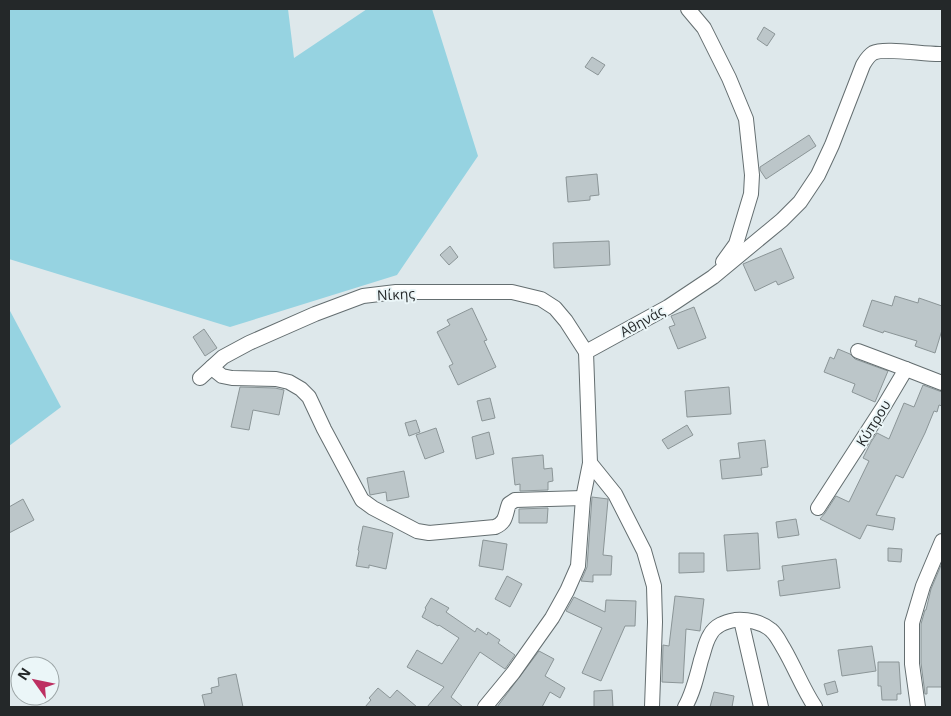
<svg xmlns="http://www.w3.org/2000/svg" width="951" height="716" font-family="'Open Sans',sans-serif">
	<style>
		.green { fill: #96d3e1 }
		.building { fill: #bcc6c9; stroke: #8b9597 }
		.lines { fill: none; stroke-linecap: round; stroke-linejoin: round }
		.street-casing { stroke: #646e70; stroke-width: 16 }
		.street { stroke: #fff; stroke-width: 14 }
		.labels { text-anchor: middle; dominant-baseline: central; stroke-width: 4; stroke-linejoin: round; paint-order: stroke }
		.street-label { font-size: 14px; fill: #242829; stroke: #ebf6f8 }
	</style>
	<rect width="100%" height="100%" fill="#dee8eb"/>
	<g class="green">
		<path d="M9,9H288L294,58L367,9H432L478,156L397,275L230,327L9,259Z"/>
		<path d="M9,309L61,407L9,446Z"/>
	</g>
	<g class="building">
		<path d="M764,27L775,34L767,46L757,39Z"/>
		<path d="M592,57L605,65L598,75L585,67Z"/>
		<path d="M809,135L816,146L766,179L760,170V167Z"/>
		<path d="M597,174L599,195L590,196V200L568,202L566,177Z"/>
		<path d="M609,241L610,265L554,268L553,243Z"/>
		<path d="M450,246L458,257L449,265L440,255Z"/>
		<path d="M781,248L794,278L778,285L776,281L755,291L743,264Z"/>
		<path d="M895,296L918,303L919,298L942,306V330L935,353L915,346L917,341L884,331L883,333L863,326L872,300L892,306Z"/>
		<path d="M694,307L706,338L678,349L669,327L675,325L671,316Z"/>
		<path d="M472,308L487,340L484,341L496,367L458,385L449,366L453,364L437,332L450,325L447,320Z"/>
		<path d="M204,329L217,348L205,356L193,337Z"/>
		<path d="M838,349L850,354L855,359L888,371L875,402L852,392L855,384L824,372L830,357L834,359Z"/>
		<path d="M923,385L942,392V406L939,405L937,412L934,411L925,433L903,478L896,475L876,515L895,518L893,530L867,525L860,539L820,519L825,513L836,496L849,502L869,461L863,458L871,442L877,433L889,439L904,403L914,407Z"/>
		<path d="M240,387L275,388L284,390L279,415L253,410L249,430L231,427Z"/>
		<path d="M729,387L731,414L687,417L685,391Z"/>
		<path d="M490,398L495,418L482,421L477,401Z"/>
		<path d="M416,420L420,432L409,436L405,423Z"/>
		<path d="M687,425L693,435L668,449L662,440Z"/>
		<path d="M436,428L444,452L425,459L416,435Z"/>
		<path d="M489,432L494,454L476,459L472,437Z"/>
		<path d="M765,440L768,467L761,468L762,475L722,479L720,460L740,458L738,443Z"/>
		<path d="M543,455L544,469L552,468L553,481L548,482V490L520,491V484L515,485L512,458Z"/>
		<path d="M404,471L409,497L387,501L386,492L370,495L367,478Z"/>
		<path d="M592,497L608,499V500L603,555L612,556L611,575H593V582L581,581L587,567Z"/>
		<path d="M23,499L34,520L9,533V507Z"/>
		<path d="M548,508L547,523H519V509Z"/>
		<path d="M796,519L799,535L778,538L776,522Z"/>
		<path d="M363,526L393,533L386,569L369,565V568L356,566L359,551L358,550Z"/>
		<path d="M758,533L760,569L727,571L724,535Z"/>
		<path d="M483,540L507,544L503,570L479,566Z"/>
		<path d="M888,548L902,549L901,562L888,561Z"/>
		<path d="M679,553H704V572L679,573Z"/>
		<path d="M836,559L840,588L780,596L778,581L784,580L782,566Z"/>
		<path d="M942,563V687H927V694H925L921,663V624L925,610H926L931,589Z"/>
		<path d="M507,576L522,584L510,607L495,599Z"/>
		<path d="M675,596L704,599L700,631L686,629L683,683L662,682L663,645L669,646Z"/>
		<path d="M574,597L605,612L606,600L636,601L635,626H625L601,681L582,673L602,628L566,611Z"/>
		<path d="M431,598L449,608L446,612L475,632L477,628L487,635L488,632L500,640L498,643L515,655L505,669L480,652L451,697L463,707H427L444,687L407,667L417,650L442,664L459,638L439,625L438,626L422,617L426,609L425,608Z"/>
		<path d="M872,646L876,671L842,676L838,650Z"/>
		<path d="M539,651L554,659L545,676L565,688L560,698L550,692L542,707H497Z"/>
		<path d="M878,662H899L901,694H897V700H882L881,686H878Z"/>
		<path d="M236,674L243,707H205L202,695L212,693L211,688L219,686L218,678Z"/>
		<path d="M835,681L838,692L827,695L824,684Z"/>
		<path d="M378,688L390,698L397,690L417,707H365L371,700L369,698Z"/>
		<path d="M612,690L613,707H594V691Z"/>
		<path d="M714,692L734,696L732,707H710Z"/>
	</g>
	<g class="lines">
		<defs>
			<g id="street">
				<path d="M688,9L704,28L729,78L746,119L752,175L751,194L736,244L723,262"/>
				<path d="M858,351L906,369"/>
				<path d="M212,367L217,372L222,376L232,378L276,379L289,382L301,389L309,397L324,429L362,500L373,508L417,531L429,533L495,527C507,522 505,514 509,504L515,500L583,498"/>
				<path d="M200,378L223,357L249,343L315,314L363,296L396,292H512L541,299L555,308L566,321L586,352"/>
				<path d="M818,508L884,406L906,369L942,383"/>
				<path d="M741,620L761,707"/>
				<path d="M485,707L513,673L552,618L567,591L578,566L583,498L590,463"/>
				<path d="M652,707L655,622L654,586L644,551L615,494L590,463L586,352L668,307L713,277L782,220L800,202L818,175L832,145L863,65C866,60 868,56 873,53C885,47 926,55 942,54"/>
				<path d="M685,707C693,693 697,676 701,660C704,652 705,643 710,635C715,625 725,622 735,620C747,619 762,622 771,630C777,635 780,643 784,649C795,668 803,689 815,707"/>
				<path d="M918,707L912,664V623L923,586L942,541"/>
			</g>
		</defs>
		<use href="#street" class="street-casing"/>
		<use href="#street" class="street"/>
	</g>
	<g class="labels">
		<g class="street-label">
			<text transform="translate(396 294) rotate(-3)">Νίκης</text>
			<text transform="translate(642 321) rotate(-29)">Αθηνάς</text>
			<text transform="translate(873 423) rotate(-58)">Κύπρου</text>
		</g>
	</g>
	<rect width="951" height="716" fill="none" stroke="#242829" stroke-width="20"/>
	<g transform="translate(35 681) rotate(303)"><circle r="24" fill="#ebf6f8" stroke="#9ba4a5"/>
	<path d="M0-4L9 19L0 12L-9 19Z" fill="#bd3062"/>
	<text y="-8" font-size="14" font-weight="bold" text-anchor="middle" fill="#242829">N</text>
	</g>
</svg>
